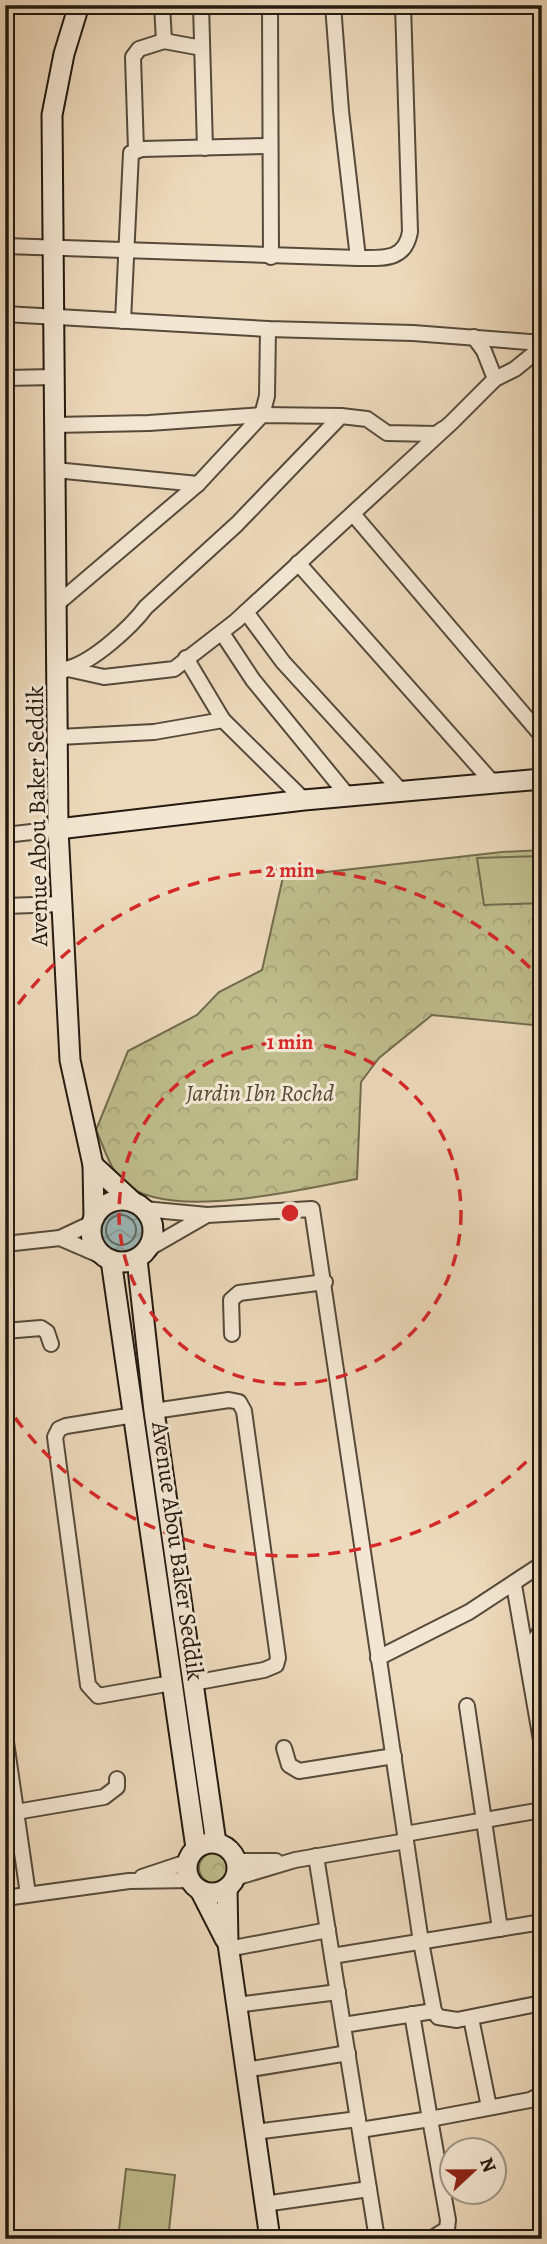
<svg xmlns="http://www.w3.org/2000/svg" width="547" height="2244" font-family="Alegreya,serif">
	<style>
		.forest { fill: url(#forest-crowns); stroke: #716c4e; stroke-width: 2 }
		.pitch { fill: #bfbd8c; stroke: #716c4e; stroke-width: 2 }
		.water { fill: url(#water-waves); stroke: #6b7975; stroke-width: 2 }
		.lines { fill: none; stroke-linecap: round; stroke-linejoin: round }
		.shore { stroke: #5f6a64; stroke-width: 2 }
		.street-casing { stroke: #564a3b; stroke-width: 18 }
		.secondary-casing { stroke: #231a10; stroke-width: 23 }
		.street { stroke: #f3e7d3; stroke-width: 14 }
		.secondary { stroke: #f3e7d3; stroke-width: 19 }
		.ring { fill: none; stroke: #d62828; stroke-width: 3.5; stroke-dasharray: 12 9 }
		.labels { text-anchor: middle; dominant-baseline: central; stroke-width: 6; stroke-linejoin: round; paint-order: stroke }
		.street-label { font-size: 24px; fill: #231a10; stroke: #f3e7d3 }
		.park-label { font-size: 24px; font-style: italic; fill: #524b35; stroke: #f3e7d3 }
		.centre { fill: #d62828; stroke: #f3e7d3; stroke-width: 3.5 }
		.ring-label { font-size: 21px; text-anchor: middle; font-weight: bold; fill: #d62828; stroke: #f3e7d3; stroke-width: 6; stroke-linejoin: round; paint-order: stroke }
	</style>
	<defs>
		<pattern id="forest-crowns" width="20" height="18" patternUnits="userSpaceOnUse" patternTransform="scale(1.75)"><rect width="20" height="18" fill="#bfbd8c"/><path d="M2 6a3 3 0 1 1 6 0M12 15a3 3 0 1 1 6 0" fill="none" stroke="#a4a278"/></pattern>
		<pattern id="water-waves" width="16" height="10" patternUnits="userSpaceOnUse" patternTransform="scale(1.75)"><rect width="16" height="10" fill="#9bb9b9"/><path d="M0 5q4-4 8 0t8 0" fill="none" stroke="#859e9e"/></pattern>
	</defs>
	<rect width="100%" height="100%" fill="#eddabc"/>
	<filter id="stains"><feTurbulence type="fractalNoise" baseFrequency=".00286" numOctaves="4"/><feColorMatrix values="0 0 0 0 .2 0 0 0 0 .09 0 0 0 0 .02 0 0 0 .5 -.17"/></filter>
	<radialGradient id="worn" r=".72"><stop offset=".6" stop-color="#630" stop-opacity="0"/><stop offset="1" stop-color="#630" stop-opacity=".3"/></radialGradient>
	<g class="forest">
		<path d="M542,850V1026L432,1015L379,1058L361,1082L357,1179C301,1189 168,1223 123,1182C111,1171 103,1145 96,1130L128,1051L197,1015L219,992L262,970L283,877L502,852Z"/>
		<circle cx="214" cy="1868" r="15"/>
	</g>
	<g class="pitch">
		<path d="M542,856V903L484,905L477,858Z"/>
		<path d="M126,2169L175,2175L168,2239H118Z"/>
	</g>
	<circle class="water" cx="121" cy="1230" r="22"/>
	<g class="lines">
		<circle class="shore" cx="121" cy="1230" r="15"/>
		<defs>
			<g id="street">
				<path d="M201,5L205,148"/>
				<path d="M270,5L271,257"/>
				<path d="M164,41L202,48"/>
				<path d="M136,150L133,57L139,49L164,41L162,5"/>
				<path d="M5,246L358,258L341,111L333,5"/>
				<path d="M358,258C383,258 405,261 410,232L403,5"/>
				<path d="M5,314L268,329L413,333L542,343"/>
				<path d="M123,321L131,153L142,149L268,146"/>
				<path d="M474,337L484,351L495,379"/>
				<path d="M5,378L54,377"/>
				<path d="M55,425L149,423L262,415L341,416L367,419L387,433L436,434L443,429"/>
				<path d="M55,470L198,484"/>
				<path d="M353,514L542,736"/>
				<path d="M298,563L493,783"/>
				<path d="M57,604L198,484L262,415L267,396L268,329"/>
				<path d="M246,612L283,662L402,792"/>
				<path d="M222,633L253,680L348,796"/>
				<path d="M186,658L223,720L304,800"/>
				<path d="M69,668C94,661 131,627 146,607L237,524L341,416"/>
				<path d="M59,672L68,669L104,677L174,669L236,621L452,422L495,379L515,369L542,347"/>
				<path d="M59,737L154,732L223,720"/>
				<path d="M5,835L58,829"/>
				<path d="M5,906L62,904"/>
				<path d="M144,1209L207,1215L148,1249"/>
				<path d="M207,1215L312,1209L421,1942L434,2011L438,2017L457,2020L542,2003"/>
				<path d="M92,1223L60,1238L104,1257"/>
				<path d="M5,1244L60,1238"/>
				<path d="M5,1331L41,1328L47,1332L51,1344"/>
				<path d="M232,1334L231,1300L239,1293L325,1282"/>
				<path d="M154,1411L229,1400L239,1402L244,1411L278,1658L276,1665L264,1670L193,1683"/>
				<path d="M134,1415L66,1426L59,1429L55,1437L88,1685L98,1696L172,1683"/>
				<path d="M514,1585L542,1746"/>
				<path d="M526,1653L542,1629"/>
				<path d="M378,1658L469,1612L542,1564"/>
				<path d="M467,1706L500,1929"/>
				<path d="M5,1735L28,1894"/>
				<path d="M284,1748L289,1765L299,1771L394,1756"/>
				<path d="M16,1812L104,1797L117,1787V1779"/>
				<path d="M405,1834L542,1810"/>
				<path d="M316,1856L377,2239"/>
				<path d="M236,1861H276"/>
				<path d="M142,1877L187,1862"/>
				<path d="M235,1878L295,1860L406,1841"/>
				<path d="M5,1898L129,1881L190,1880"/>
				<path d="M228,1949L328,1930"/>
				<path d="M332,1956L542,1922"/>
				<path d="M236,2005L338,1992"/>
				<path d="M471,2018L489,2107"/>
				<path d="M343,2025L434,2011"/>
				<path d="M245,2070L348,2053"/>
				<path d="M360,2130L430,2119L412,2014"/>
				<path d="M254,2132L358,2119"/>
				<path d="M264,2204L369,2189"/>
				<path d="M431,2239L447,2229L448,2220L430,2119L530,2100L542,2094"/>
			</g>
			<g id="secondary">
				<path d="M79,5L64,54L52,115L58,829L70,1060L93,1165L94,1218"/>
				<path d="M58,829L304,800L542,779"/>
				<path d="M93,1165L133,1202"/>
				<circle cx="122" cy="1231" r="31"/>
				<path d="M137,1259L154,1411L216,1843"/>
				<path d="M111,1260L196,1848"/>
				<circle cx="212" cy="1868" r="25"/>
				<path d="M227,1888L228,1944L270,2239"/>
				<path d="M200,1890L225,1939"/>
			</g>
		</defs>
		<use href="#street" class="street-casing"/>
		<use href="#secondary" class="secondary-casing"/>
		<use href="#street" class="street"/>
		<use href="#secondary" class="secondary"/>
	</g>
	<g class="ring">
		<circle cx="290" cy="1213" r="171"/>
		<path d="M541 1447A343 343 0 0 1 6 1405M6 1021A343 343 0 0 1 541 979"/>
	</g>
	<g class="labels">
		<g class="street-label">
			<text transform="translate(37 816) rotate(-91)">Avenue Abou Baker Seddik</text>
			<text transform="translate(178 1551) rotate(82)">Avenue Abou Baker Seddik</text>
		</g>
		<g class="park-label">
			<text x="260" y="1093">Jardin Ibn Rochd</text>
		</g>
	</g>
	<circle cx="290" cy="1213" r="10" class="centre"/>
	<g class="ring-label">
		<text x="290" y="877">2 min</text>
		<text x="290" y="1049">1 min</text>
	</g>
	<rect width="547" height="2244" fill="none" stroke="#eddabc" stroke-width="28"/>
	<rect x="7" y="7" width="533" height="2230" fill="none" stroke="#231a10" stroke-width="3.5"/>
	<rect x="14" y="14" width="519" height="2216" fill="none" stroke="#231a10" stroke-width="2"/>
	<g transform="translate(473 2171) rotate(68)"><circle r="33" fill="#f3e7d3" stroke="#a09585" stroke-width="2"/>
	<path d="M0-5L12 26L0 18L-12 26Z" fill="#8f2418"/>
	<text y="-10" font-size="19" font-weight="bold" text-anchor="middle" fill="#231a10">N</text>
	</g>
	<rect width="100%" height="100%" filter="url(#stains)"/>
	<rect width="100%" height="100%" fill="url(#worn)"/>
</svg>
